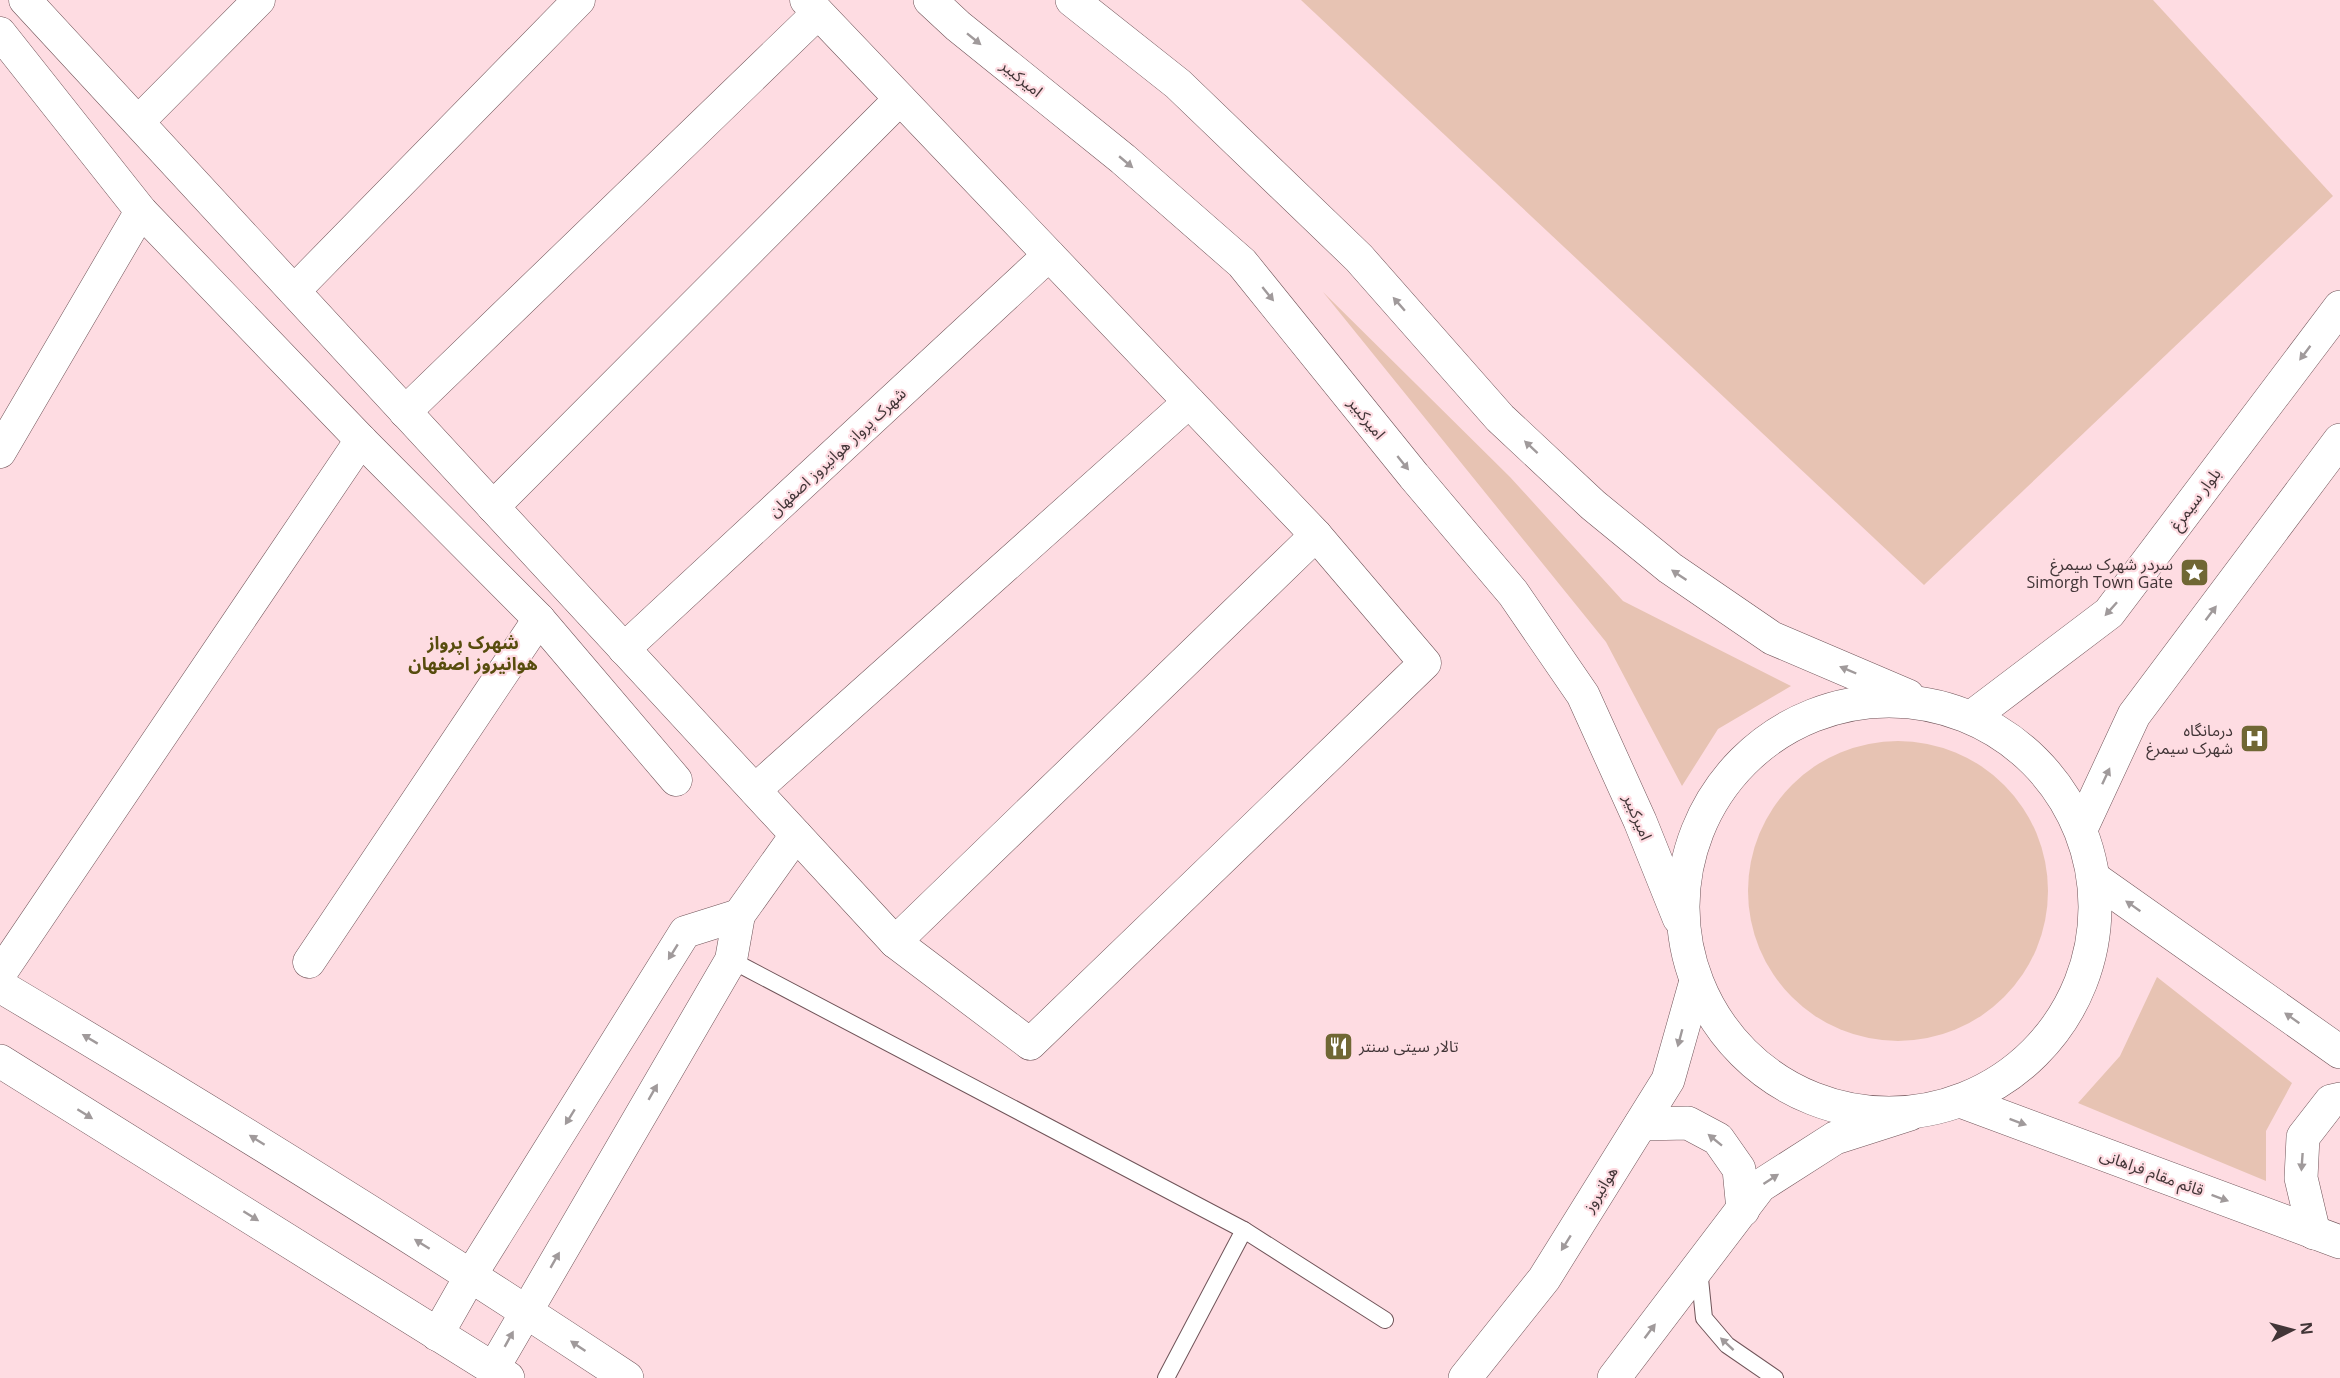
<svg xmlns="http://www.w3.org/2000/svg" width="2340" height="1378" font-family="'Open Sans','Noto Sans Arabic',sans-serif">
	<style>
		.green { fill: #e7c3b3 }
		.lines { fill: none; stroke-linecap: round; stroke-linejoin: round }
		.service-casing { stroke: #705459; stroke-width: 18 }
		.minor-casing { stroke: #705459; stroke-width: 33 }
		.tertiary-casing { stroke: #705459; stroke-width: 34 }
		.secondary-casing { stroke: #705459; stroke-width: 34 }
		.primary-casing { stroke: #705459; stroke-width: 34 }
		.service { stroke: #fff; stroke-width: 16 }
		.minor { stroke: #fff; stroke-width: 32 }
		.tertiary { stroke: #fff; stroke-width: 33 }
		.secondary { stroke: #fff; stroke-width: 33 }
		.primary { stroke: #fff; stroke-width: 33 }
		.oneway { fill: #a09a9b }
		.labels { text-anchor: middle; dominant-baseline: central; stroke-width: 4.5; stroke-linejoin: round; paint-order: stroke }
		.street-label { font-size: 16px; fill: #423537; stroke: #fedce2 }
		.poi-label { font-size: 16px; fill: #423537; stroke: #fedce2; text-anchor: end }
		.neighbourhood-label { font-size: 18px; font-weight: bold; fill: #574c0d; stroke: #fedce2 }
	</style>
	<rect width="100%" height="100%" fill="#fedce2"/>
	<g class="green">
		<path d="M1301,0H2153L2333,196L1924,585Z"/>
		<path d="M1323,292L1510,477L1623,601L1791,686L1718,729L1682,786L1606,642Z"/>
		<circle cx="1898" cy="891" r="150"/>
		<path d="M2157,977L2292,1083L2266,1131V1181L2078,1103L2120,1056Z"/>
	</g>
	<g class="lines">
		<defs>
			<g id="service">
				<path d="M731,960L1244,1230L1385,1320"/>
				<path d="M1699,1269L1704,1318L1727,1345L1775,1378"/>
				<path d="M1166,1378L1244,1230"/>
			</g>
			<g id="minor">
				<path d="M25,0L895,942L1030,1044L1425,663L1316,535L806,0"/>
				<path d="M0,33L141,211L361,440L539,619L676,780"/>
				<path d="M138,122L259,0"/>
				<path d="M294,291L579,0"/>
				<path d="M405,412L818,13"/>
				<path d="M0,452L141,211"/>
				<path d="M493,507L900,99"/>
				<path d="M624,649L1049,255"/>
				<path d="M755,790L1189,402"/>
				<path d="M895,942L1316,535"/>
				<path d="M309,962L539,619"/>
				<path d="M0,974L361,440"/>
				<path d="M437,1335L471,1275L685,932L739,915"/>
				<path d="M493,1369L731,960L739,915L796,835"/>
			</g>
			<g id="tertiary">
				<path d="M0,986C212,1112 421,1241 627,1378"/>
				<path d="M0,1061L508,1378"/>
			</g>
			<g id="secondary">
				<path d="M1973,716L2109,613L2340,307"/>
				<path d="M2081,829L2134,715L2340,440"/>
				<path d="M1641,1124L1688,1123L1718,1139L1739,1169L1743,1210"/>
				<path d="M1465,1378L1544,1279L1668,1080L1696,981"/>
				<path d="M1614,1378L1760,1186L1835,1138L1910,1114"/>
			</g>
			<g id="primary">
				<path d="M930,0L958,26L1123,159L1242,263L1414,476L1513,593L1583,695L1640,821L1679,918"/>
				<path d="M1072,0L1178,84L1359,258L1500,418L1593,505L1670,568L1772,638L1908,696"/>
				<circle cx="1889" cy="907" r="206"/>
				<path d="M2095,879L2340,1052"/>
				<path d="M1963,1102L2340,1242"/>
				<path d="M2314,1233L2301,1178L2303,1137L2331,1101L2340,1099"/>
			</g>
		</defs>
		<use href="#service" class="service-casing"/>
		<use href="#minor" class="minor-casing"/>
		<use href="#tertiary" class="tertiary-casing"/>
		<use href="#secondary" class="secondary-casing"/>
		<use href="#primary" class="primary-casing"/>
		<use href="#service" class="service"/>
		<use href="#minor" class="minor"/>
		<use href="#tertiary" class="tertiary"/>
		<use href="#secondary" class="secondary"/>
		<use href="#primary" class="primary"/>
	</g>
	<defs><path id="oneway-solid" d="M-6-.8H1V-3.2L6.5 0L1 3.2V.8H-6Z" transform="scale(1.5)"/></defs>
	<g class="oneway">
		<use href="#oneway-solid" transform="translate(974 39) rotate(39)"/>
		<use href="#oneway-solid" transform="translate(1126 162) rotate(40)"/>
		<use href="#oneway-solid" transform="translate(1268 294) rotate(51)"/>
		<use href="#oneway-solid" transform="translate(1399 304) rotate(-131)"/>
		<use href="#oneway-solid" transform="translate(2305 353) rotate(127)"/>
		<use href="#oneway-solid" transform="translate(1531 447) rotate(-137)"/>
		<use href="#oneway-solid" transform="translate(1403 463) rotate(51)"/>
		<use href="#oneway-solid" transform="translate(1679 575) rotate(-146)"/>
		<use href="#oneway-solid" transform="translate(2111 609) rotate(132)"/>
		<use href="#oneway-solid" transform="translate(2211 613) rotate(-53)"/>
		<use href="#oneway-solid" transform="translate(1848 670) rotate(-157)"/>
		<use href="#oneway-solid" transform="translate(2106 776) rotate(-65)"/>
		<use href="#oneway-solid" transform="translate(2133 906) rotate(-145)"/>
		<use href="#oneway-solid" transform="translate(673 952) rotate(122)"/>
		<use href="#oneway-solid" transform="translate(2292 1018) rotate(-145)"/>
		<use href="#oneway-solid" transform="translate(1680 1038) rotate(105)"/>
		<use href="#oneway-solid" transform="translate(90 1039) rotate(-149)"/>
		<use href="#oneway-solid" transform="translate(653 1092) rotate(-60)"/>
		<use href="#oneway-solid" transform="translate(85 1114) rotate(32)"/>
		<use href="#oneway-solid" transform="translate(570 1117) rotate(122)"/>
		<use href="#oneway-solid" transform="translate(2018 1122) rotate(20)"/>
		<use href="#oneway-solid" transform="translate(257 1140) rotate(-148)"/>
		<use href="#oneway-solid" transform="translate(1715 1140) rotate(-141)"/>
		<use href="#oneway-solid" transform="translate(2302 1162) rotate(94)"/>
		<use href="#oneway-solid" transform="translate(1771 1179) rotate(-33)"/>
		<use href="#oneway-solid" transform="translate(2220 1198) rotate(20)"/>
		<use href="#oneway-solid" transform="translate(251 1216) rotate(32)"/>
		<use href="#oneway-solid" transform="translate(1566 1243) rotate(122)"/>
		<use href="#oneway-solid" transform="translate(422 1244) rotate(-148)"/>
		<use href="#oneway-solid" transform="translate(555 1260) rotate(-60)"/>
		<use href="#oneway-solid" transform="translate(1650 1331) rotate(-53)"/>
		<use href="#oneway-solid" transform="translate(509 1339) rotate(-61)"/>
		<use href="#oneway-solid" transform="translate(1727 1344) rotate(-137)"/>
		<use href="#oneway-solid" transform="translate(578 1346) rotate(-146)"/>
	</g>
	<defs>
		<symbol id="sight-square" viewBox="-11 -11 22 22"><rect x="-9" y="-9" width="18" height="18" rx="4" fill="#706734" stroke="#fedce2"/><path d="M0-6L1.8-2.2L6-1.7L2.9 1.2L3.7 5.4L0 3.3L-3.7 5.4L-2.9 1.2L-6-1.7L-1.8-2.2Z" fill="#fff"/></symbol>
		<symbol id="hospital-square" viewBox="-11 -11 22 22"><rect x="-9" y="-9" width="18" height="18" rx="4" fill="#706734" stroke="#fedce2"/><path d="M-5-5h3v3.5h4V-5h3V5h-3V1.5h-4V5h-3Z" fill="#fff"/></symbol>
		<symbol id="restaurant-square" viewBox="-11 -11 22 22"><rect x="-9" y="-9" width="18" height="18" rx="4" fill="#706734" stroke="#fedce2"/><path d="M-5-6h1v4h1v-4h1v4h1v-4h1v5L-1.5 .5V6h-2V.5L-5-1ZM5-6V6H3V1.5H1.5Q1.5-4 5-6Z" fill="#fff"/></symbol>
	</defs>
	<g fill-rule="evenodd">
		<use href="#sight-square" x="2178" y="556" width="33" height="33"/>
		<use href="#hospital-square" x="2238" y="722" width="33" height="33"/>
		<use href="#restaurant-square" x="1322" y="1030" width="33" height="33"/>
	</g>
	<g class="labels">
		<g class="street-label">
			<text transform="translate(1022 78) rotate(39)">امیرکبیر</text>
			<text transform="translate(1367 418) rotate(51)">امیرکبیر</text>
			<text transform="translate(837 452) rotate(-43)">شهرک پرواز هوانیروز اصفهان</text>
			<text transform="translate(2195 499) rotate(-53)">بلوار سیمرغ</text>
			<text transform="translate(1638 817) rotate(67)">امیرکبیر</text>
			<text transform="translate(2152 1172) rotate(20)">قائم مقام فراهانی</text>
			<text transform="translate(1600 1189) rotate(-58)">هوانیروز</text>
		</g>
		<g class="poi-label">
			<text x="2173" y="564">سردر شهرک سیمرغ<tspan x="2173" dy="18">Simorgh Town Gate</tspan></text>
			<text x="2233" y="730">درمانگاه<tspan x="2233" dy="18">شهرک سیمرغ</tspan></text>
			<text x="1359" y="1046" text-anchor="start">تالار سیتی سنتر</text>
		</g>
		<g class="neighbourhood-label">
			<text x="473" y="642">شهرک پرواز<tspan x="473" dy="21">هوانیروز اصفهان</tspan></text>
		</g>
	</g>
	<g transform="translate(2292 1330) rotate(84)" stroke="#fedce2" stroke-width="4.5" paint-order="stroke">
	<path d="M0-4.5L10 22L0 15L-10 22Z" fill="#423537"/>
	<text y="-9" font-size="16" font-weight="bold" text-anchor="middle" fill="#423537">N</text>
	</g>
</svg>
